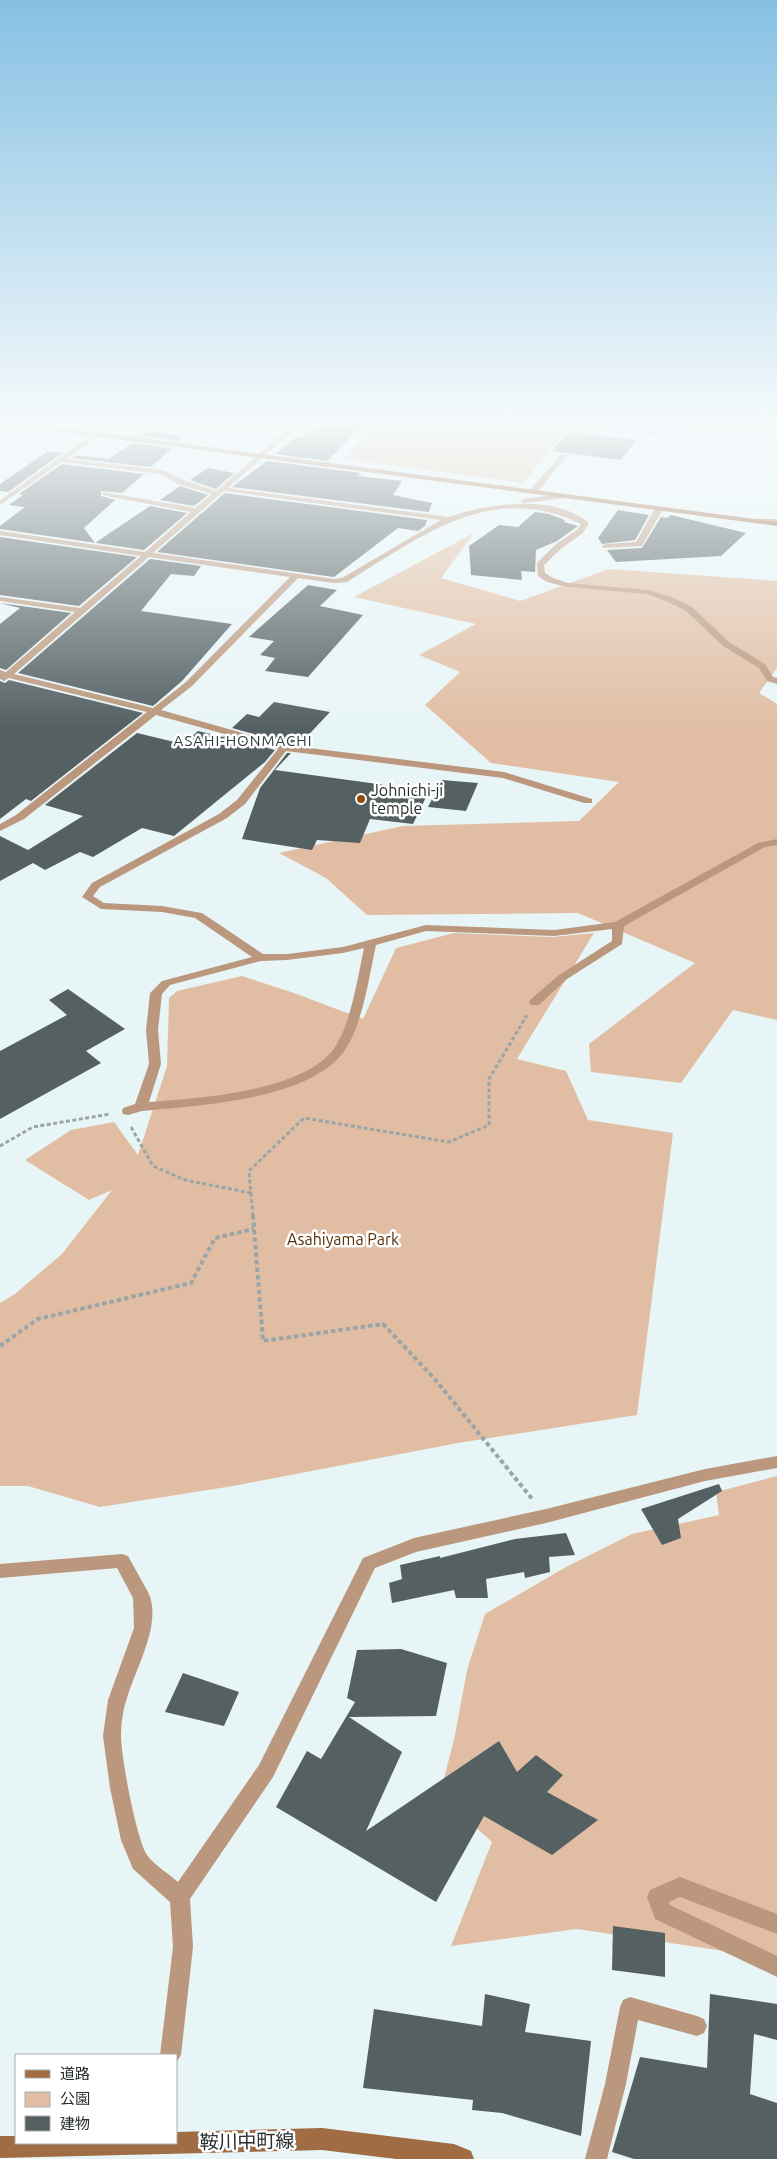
<svg xmlns="http://www.w3.org/2000/svg" width="777" height="2159" font-family="Ubuntu,'Noto Sans JP',sans-serif">
	<style>
		.green { fill: #e1bea3 }
		.water { fill: #92d3db; stroke: #72a1a7 }
		.building { fill: #556062 }
		.lines { fill: none; stroke-linecap: round; stroke-linejoin: round }
		.path-far1 { stroke: #9ba5a7; stroke-width: 3; stroke-dasharray: 4 2.5; stroke-linecap: butt }
		.path { stroke: #9ba5a7; stroke-width: 4; stroke-dasharray: 4.5 3; stroke-linecap: butt }
		.street { fill: #bb987d; fill-rule: evenodd }
		.secondary { fill: #9f6c43; fill-rule: evenodd }
		.poi-dot { fill: #8a4c0e; stroke: #fff; stroke-width: 2 }
		.labels { text-anchor: middle; dominant-baseline: central; stroke-width: 5; stroke-linejoin: round; paint-order: stroke }
		.far-neighbourhood-label { font-size: 15px; letter-spacing: 1px; fill: #303b3c; stroke: #fff }
		.poi-label { font-size: 16px; fill: #282d2e; stroke: #fff; text-anchor: start }
		.park-label { font-size: 16px; fill: #582f08; stroke: #fff }
		.near-street-label { font-size: 19px; fill: #282d2e; stroke: #fff }
	</style>
	<rect width="100%" height="100%" fill="#e8f5f7"/>
	<g class="green">
		<path d="M374,425H394L565,431L523,483L345,459Z"/>
		<path d="M474,533L441,578L520,601L609,569L777,581V668L759,693L777,704V1020L733,1010L681,1083L591,1072L589,1044L695,963L578,913L367,915L326,878L279,853L403,826L579,821L619,782L491,763L425,705L460,672L419,655L476,624L354,597Z"/>
		<path d="M454,933L552,937L594,933L517,1059L566,1071L588,1120L673,1133L637,1415L458,1443L233,1486L100,1507L28,1486H0V1303L15,1294L62,1254L112,1190L89,1200L25,1160L71,1130L114,1122L138,1155L167,1066L169,998L177,991L242,976L294,993L363,1019L396,948Z"/>
		<path d="M777,1476V1959L577,1929L451,1946L492,1842L440,1795L455,1735L467,1670L485,1614L566,1567L632,1534L719,1515L716,1492Z"/>
	</g>
	<path class="water" d="M620,425H679L671,437L616,430Z"/>
	<g class="building">
		<path d="M320,425H363L327,461L275,454L295,438H301Z"/>
		<path d="M148,431L185,436L179,441L141,436Z"/>
		<path d="M568,432L636,440L621,460L552,451Z"/>
		<path d="M132,443L172,448L151,467L72,458L76,455L109,459Z"/>
		<path d="M48,451L62,453L8,492L0,491V484Z"/>
		<path d="M267,461L360,473L358,476L402,481L393,495L432,503L429,512L232,487Z"/>
		<path d="M62,464L144,474L122,493L101,491V496L115,500L84,528L95,543L150,506L187,513L144,550L0,529V526L25,507L9,505L23,495L19,494Z"/>
		<path d="M208,468L234,473L216,489L190,480Z"/>
		<path d="M180,486L208,495L194,506L160,500Z"/>
		<path d="M225,493L427,520L425,526L418,531L398,528L334,577L157,552Z"/>
		<path d="M618,510L649,515L635,540L602,544L598,538Z"/>
		<path d="M535,512L549,514L565,520L564,522L578,526L557,541L536,550L535,572L521,571L522,580L471,575L469,546L499,525L518,527Z"/>
		<path d="M671,515L746,533L721,556L616,562L607,550L642,548L661,517L667,518Z"/>
		<path d="M0,537L137,557L79,606L0,595Z"/>
		<path d="M150,559L201,566L194,576L171,574L141,611L232,624L182,681L153,706L18,673Z"/>
		<path d="M308,585L337,590L320,606L363,615L308,677L265,671L275,658L260,655L274,641L249,637Z"/>
		<path d="M0,603L71,613L6,670L0,668V624L20,608Z"/>
		<path d="M9,680L143,713L31,801L26,799L0,819V681L5,683Z"/>
		<path d="M274,702L330,712L299,745L285,743L232,728L247,714L259,717Z"/>
		<path d="M198,731L223,737L225,736L275,750L265,762L174,836L142,828L93,857L80,852L45,870L33,863L0,881V836L28,850L83,816L45,805L137,733L183,744Z"/>
		<path d="M287,753H291L275,770L429,791L413,824L370,819L360,843L317,840L312,850L242,839L260,788Z"/>
		<path d="M442,780L478,783L466,811L428,807Z"/>
		<path d="M68,989L125,1029L86,1051L101,1063L0,1119V1051L67,1015L49,1000Z"/>
		<path d="M719,1484L722,1491L678,1519L681,1538L662,1545L641,1509Z"/>
		<path d="M566,1533L575,1555L549,1557L550,1572L525,1578L524,1572L486,1579L488,1598H456L454,1590L392,1603L389,1583L402,1579L400,1565L440,1556V1558L515,1539Z"/>
		<path d="M401,1649L447,1663L436,1716L349,1717L402,1752L366,1831L499,1741L517,1772L536,1755L563,1775L547,1792L598,1820L552,1855L484,1816L436,1902L276,1807L307,1751L321,1759L355,1702L347,1698L357,1650Z"/>
		<path d="M183,1673L239,1692L224,1726L165,1712Z"/>
		<path d="M613,1926L665,1933V1977L612,1970Z"/>
		<path d="M485,1994L530,2004L525,2032L591,2041L581,2136L502,2113L472,2110L473,2100L363,2088L374,2009L482,2026Z"/>
		<path d="M710,1994L777,2004V2040L754,2034L750,2094L777,2103V2159H634L612,2152L640,2057L707,2068Z"/>
	</g>
	<g class="lines">
		<g class="path-far1">
			<path d="M131,1127L153,1166L185,1180L251,1193"/>
			<path d="M0,1146L33,1127L110,1114"/>
			<path d="M253,1216L249,1171L304,1118L449,1142L489,1125V1079L527,1015"/>
		</g>
		<g class="path">
			<path d="M253,1215L263,1341L383,1324L434,1378L533,1500"/>
			<path d="M0,1346L38,1319L191,1283L215,1238L254,1229"/>
		</g>
		<g class="street">
			<path d="M105,425H113L67,459L163,470L184,480L216,491L292,425H299L228,488L449,517C488,503 555,494 589,523L583,533L562,548L544,565L545,573L553,578L568,583L648,590L674,598L692,607L729,642L765,664L773,677L777,678V684L767,681L759,668L723,646L686,611L668,602L647,594L567,587L547,582L538,576L537,563L556,544L577,530L581,524C492,480 420,537 347,582L334,583L298,578L192,686L161,710L285,745L504,772L592,799V803H584L503,778L286,751L245,804L227,818L100,887L93,896L104,903L162,906L202,913L263,954H287L343,947L426,925L554,930L615,922L758,843L777,839V845L765,847L624,926L622,944L567,979L539,1005H531L529,1002L531,999L559,975L612,941V929L554,936L426,931L376,945C369,977 363,1023 345,1050C311,1100 197,1106 142,1111L128,1115L123,1114L122,1111L123,1108L135,1104L149,1064L146,1030L150,993L162,981L252,957L195,918L162,912L101,909L82,897L92,883L219,814L237,800L278,749L156,715L24,819L0,831V824L16,815L147,712L9,678L4,681L0,679V670L6,672L75,612L0,601V597L80,608L141,556L0,535V531L145,552L191,512L106,496L102,494L103,492L195,508L212,494L178,484L161,474L62,462L0,505V500ZM224,491L441,520L342,578L334,579L153,553ZM149,557L290,577L186,682L153,708L14,674ZM364,948C358,976 351,1023 335,1047C305,1092 198,1098 149,1102L161,1064L158,1030L162,994L170,985L261,961L287,960L343,953Z"/>
			<path d="M562,454L567,455L536,494H530V490Z"/>
			<path d="M563,494L567,496L566,498L524,503L520,501L524,499Z"/>
			<path d="M656,507L663,509L642,546L603,548L602,546L606,544L636,542Z"/>
			<rect x="753" y="519" width="24" height="4"/>
			<path d="M777,1456V1468L705,1481L546,1523L416,1552L375,1568L273,1777L190,1899L193,1947L181,2055L176,2063V2055H160L173,1947L170,1902L133,1869L121,1840L110,1788L103,1736L108,1700L134,1628L133,1598L117,1568L0,1578V1564L122,1554L128,1556L148,1592C163,1622 136,1668 127,1698C123,1709 121,1724 121,1736C121,1756 136,1838 147,1855C154,1865 169,1874 178,1882L259,1765L363,1558L414,1538L546,1509L705,1469Z"/>
			<path d="M680,1877L777,1914V1934L680,1897L669,1902L670,1905L777,1956V1977L655,1919L647,1897L650,1890Z"/>
			<path d="M630,1997L697,2016L704,2019L707,2026L704,2033L697,2036L638,2020L626,2084L607,2159H585L605,2084L620,2007L623,2000Z"/>
		</g>
		<g class="secondary">
			<path d="M10,425H35L96,432L777,522V526Z"/>
			<path d="M322,2128L454,2144L471,2151L474,2159H396L322,2150L0,2158V2136H16V2143H176V2132Z"/>
		</g>
	</g>
	<linearGradient id="sky" x2="0" y2="1"><stop stop-color="#85c0e3"/><stop offset="0.58" stop-color="#f5fafb"/><stop offset="1" stop-color="#f5fafb" stop-opacity="0"/></linearGradient>
	<rect width="777" height="728" fill="url(#sky)"/>
	<circle class="poi-dot" cx="361" cy="799" r="5"/>
	<g class="labels">
		<g class="far-neighbourhood-label">
			<text x="243" y="740">ASAHI-HONMACHI</text>
		</g>
		<g class="poi-label">
			<text x="371" y="790">Johnichi-ji<tspan x="371" dy="18">temple</tspan></text>
		</g>
		<g class="park-label">
			<text x="343" y="1239">Asahiyama Park</text>
		</g>
		<g class="near-street-label">
			<text transform="translate(247 2141) rotate(-1)">鞍川中町線</text>
		</g>
	</g>
	<rect x="15" y="2054" width="162" height="90" fill="#ffffff" stroke="#a9abab"/>
	<rect x="25" y="2070" width="25" height="8" fill="#9f6c43" stroke="#a9abab"/>
	<text x="60" y="2079" font-size="15" fill="#282d2e">道路</text>
	<rect x="25" y="2092" width="25" height="15" fill="#e1bea3" stroke="#a9abab"/>
	<text x="60" y="2104" font-size="15" fill="#282d2e">公園</text>
	<rect x="25" y="2116" width="25" height="15" fill="#556062" stroke="#a9abab"/>
	<text x="60" y="2129" font-size="15" fill="#282d2e">建物</text>
</svg>
